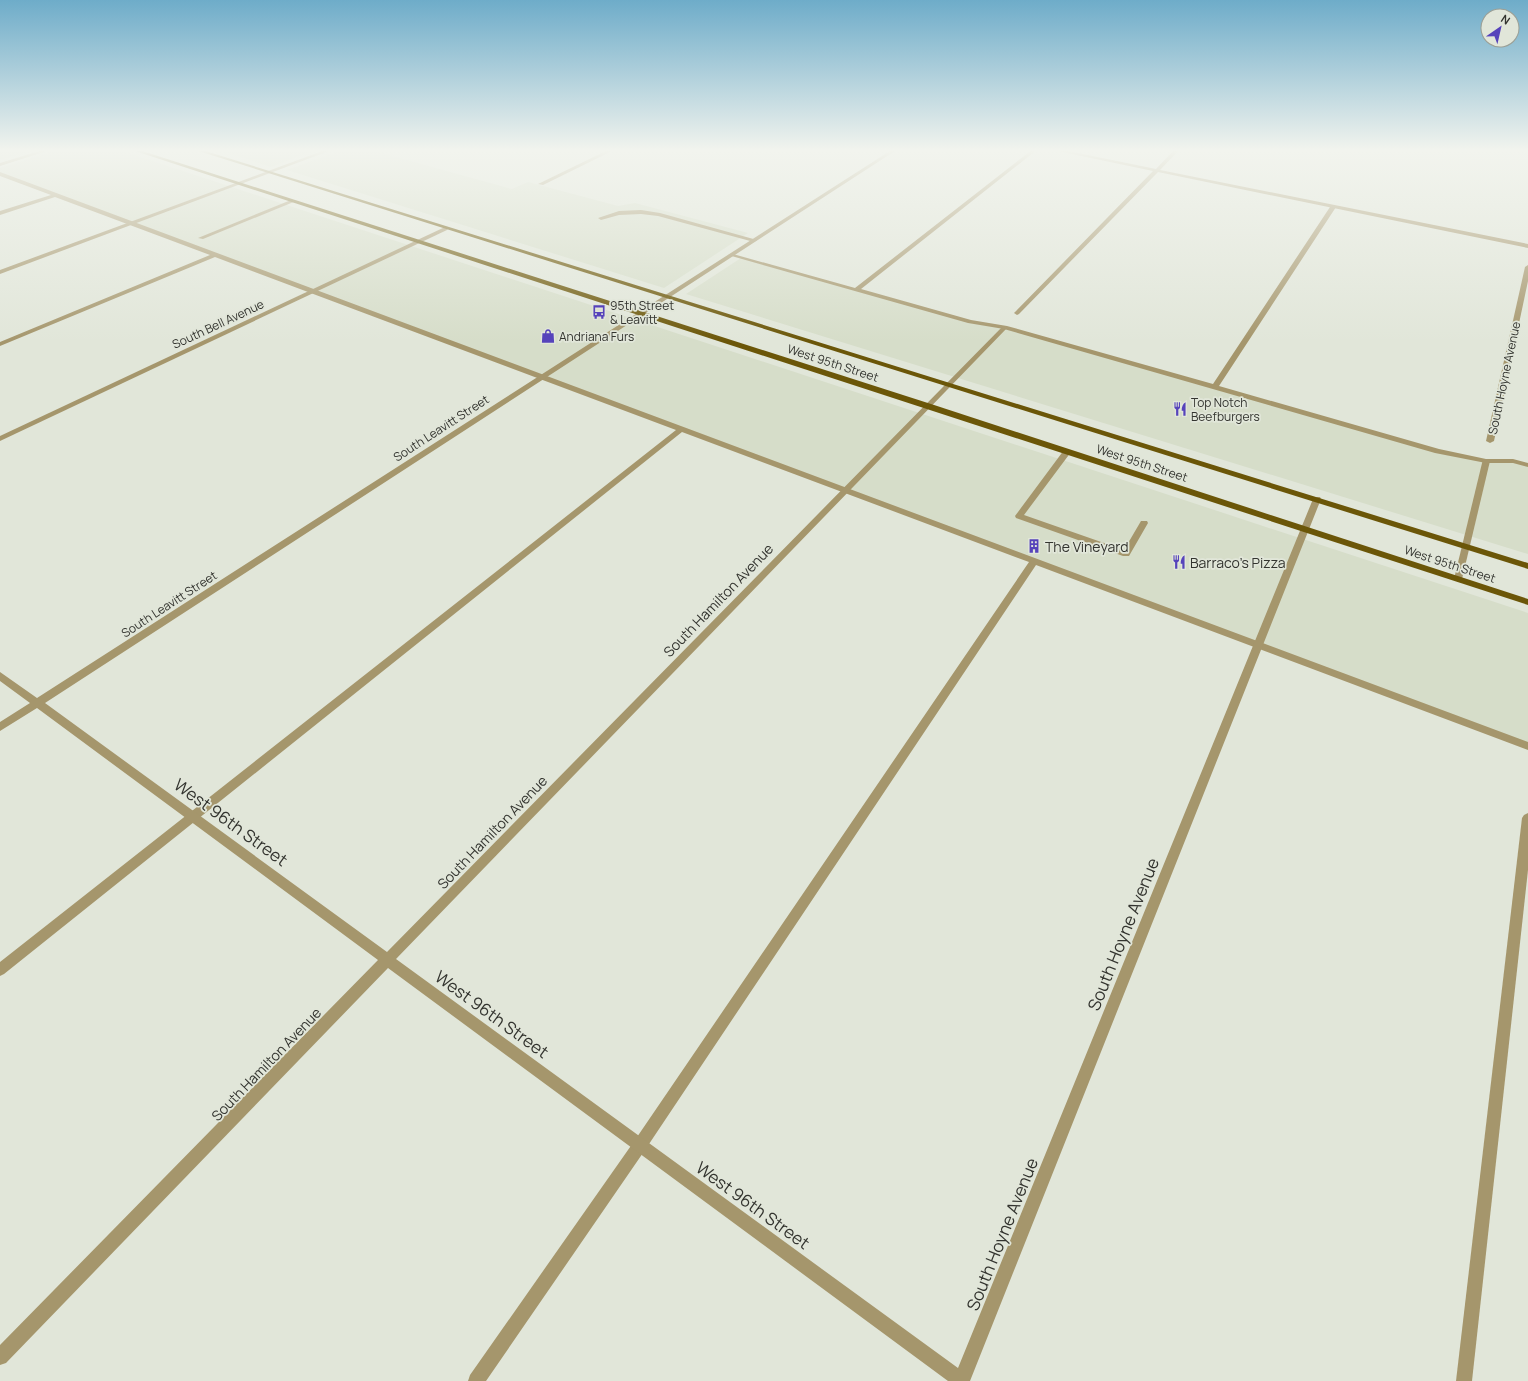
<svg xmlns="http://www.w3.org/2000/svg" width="1528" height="1381" font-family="Manrope,sans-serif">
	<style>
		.built { fill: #d6ddc9 }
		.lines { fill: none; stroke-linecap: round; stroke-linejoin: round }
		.lane { fill: #a5966c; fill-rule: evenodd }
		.street { fill: #a5966c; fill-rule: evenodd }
		.primary { fill: #6b5608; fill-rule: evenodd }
		.labels { text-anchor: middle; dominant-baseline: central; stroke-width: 3.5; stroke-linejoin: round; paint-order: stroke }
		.far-poi-label { font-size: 12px; fill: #33342f; stroke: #e1e6d9; text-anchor: start }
		.far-street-label { font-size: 12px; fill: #33342f; stroke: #e1e6d9 }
		.poi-label { font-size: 14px; fill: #33342f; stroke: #e1e6d9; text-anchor: start }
		.street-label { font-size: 14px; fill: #33342f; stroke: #e1e6d9 }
		.near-street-label { font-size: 17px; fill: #33342f; stroke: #e1e6d9 }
	</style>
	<rect width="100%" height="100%" fill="#e1e6d9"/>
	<g class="built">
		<path d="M0,149H36L0,160Z"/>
		<path d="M61,149H116L1528,613V746L0,174V168Z"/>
		<path d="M216,149H318L271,167Z"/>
		<path d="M345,149H367L512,189L528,182L618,206L635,203L748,233L664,288L287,170Z"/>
		<path d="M741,258L970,322L1005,327L1438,451L1486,461H1513L1528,465V554L686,294Z"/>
	</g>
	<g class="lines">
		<g class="lane">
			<path d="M1033,149H1038L861,289L971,320L1007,326L1213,384L1330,207L1335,206L1336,207L1219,386L1439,449L1486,459H1513L1528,463V467L1513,463H1486L1435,453L1004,329L968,323L728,255L733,254L855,288Z"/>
			<path d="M0,172L1528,742V750L1036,565L645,1150L486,1381H468L470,1375L635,1140L1029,562L682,432L4,974L0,976V962L676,430L215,257L0,346V342L210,255L55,197L0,215V211L51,195L0,176Z"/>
			<path d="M291,200L296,201L203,239L198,238Z"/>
			<path d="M641,210L660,213L757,240L754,242L658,216L641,214L619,215L601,220L598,218L619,211Z"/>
			<path d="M1064,450H1067L1071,452L1024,515L1124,550L1141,521H1147L1148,523L1129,556H1123L1016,518L1015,516Z"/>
			<path d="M1528,813V870L1472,1381H1456L1522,818L1524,815Z"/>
		</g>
		<g class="street">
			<path d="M46,149H53L0,166V163Z"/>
			<path d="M610,149H616L543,185L538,184Z"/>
			<path d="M893,149H898L45,703L387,952L1003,326H1007V328L396,959L958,1368L1313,499L1317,497H1320L1321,499L970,1381H948L388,968L6,1363L0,1365V1345L378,960L37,708L0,731V722L30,703L0,681V672L37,698Z"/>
			<path d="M1048,149H1058L1156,169L1175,149H1180L1160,170L1528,244V248L1158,172L1019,314L1017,315L1014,313L1015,312L1153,171Z"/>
			<path d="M325,150L329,151L0,274V270Z"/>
			<path d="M445,227L448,229L447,230L0,441V436Z"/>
			<path d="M1528,265V281L1494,441L1490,443L1486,441L1525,267Z"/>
			<path d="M1483,459H1489L1490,461L1462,579L1458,582L1454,579Z"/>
		</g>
		<g class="primary">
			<path d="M129,149H136L931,404L1528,599V605Z"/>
			<path d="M192,149H199L1528,563V569Z"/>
		</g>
	</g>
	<linearGradient id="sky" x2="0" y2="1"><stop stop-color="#6eacc9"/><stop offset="0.44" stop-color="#f2f4ee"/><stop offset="1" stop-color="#f2f4ee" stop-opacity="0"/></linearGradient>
	<rect width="1528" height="342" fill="url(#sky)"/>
	<defs>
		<symbol id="bus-bare" viewBox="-9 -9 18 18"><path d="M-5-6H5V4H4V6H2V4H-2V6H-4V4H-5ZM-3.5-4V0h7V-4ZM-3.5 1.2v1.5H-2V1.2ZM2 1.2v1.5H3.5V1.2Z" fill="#5643bb" stroke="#e1e6d9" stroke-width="2.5" paint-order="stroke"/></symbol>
		<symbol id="shop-bare" viewBox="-9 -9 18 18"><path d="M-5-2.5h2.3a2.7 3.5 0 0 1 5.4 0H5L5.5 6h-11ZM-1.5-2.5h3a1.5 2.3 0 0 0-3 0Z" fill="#5643bb" stroke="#e1e6d9" stroke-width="2.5" paint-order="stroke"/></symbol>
		<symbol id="restaurant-bare" viewBox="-9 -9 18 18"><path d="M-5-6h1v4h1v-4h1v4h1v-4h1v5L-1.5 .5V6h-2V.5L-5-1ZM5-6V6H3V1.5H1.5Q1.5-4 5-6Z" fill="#5643bb" stroke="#e1e6d9" stroke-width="2.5" paint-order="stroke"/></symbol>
		<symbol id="building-bare" viewBox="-9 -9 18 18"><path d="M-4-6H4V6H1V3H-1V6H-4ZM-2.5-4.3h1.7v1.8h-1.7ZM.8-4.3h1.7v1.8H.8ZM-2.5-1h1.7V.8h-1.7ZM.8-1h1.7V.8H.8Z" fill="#5643bb" stroke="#e1e6d9" stroke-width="2.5" paint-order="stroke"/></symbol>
	</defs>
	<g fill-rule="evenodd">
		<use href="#bus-bare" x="589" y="302" width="20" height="20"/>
		<use href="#shop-bare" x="538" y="326" width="20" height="20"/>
		<use href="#restaurant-bare" x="1170" y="399" width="20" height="20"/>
		<use href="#building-bare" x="1024" y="536" width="20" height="20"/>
		<use href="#restaurant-bare" x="1169" y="552" width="20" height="20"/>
	</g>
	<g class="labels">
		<g class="far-poi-label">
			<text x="610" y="305">95th Street<tspan x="610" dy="14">&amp; Leavitt</tspan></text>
			<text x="559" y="336">Andriana Furs</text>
			<text x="1191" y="402">Top Notch<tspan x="1191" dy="14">Beefburgers</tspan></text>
		</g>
		<g class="far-street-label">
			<text transform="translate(218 324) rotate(-25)">South Bell Avenue</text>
			<text transform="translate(833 363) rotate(18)">West 95th Street</text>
			<text transform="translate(1504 378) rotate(-78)">South Hoyne Avenue</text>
			<text transform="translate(441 428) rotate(-33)">South Leavitt Street</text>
			<text transform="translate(1142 463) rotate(18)">West 95th Street</text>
			<text transform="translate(1450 564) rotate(18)">West 95th Street</text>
			<text transform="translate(169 604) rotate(-33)">South Leavitt Street</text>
		</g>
		<g class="poi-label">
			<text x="1045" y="546">The Vineyard</text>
			<text x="1190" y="562">Barraco's Pizza</text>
		</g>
		<g class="street-label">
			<text transform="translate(718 600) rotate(-46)">South Hamilton Avenue</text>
			<text transform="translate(492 832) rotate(-46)">South Hamilton Avenue</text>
			<text transform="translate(266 1064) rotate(-46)">South Hamilton Avenue</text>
		</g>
		<g class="near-street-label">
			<text transform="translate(231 822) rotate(36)">West 96th Street</text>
			<text transform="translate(1123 934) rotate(-68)">South Hoyne Avenue</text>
			<text transform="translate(492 1014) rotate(36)">West 96th Street</text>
			<text transform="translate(753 1205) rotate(36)">West 96th Street</text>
			<text transform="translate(1002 1234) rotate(-68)">South Hoyne Avenue</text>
		</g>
	</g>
	<g transform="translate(1500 28) rotate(34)"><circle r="19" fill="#e1e6d9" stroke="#9b9f95"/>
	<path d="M0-3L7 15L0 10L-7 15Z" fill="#5643bb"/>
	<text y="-6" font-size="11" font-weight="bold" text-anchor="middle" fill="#33342f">N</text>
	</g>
</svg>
